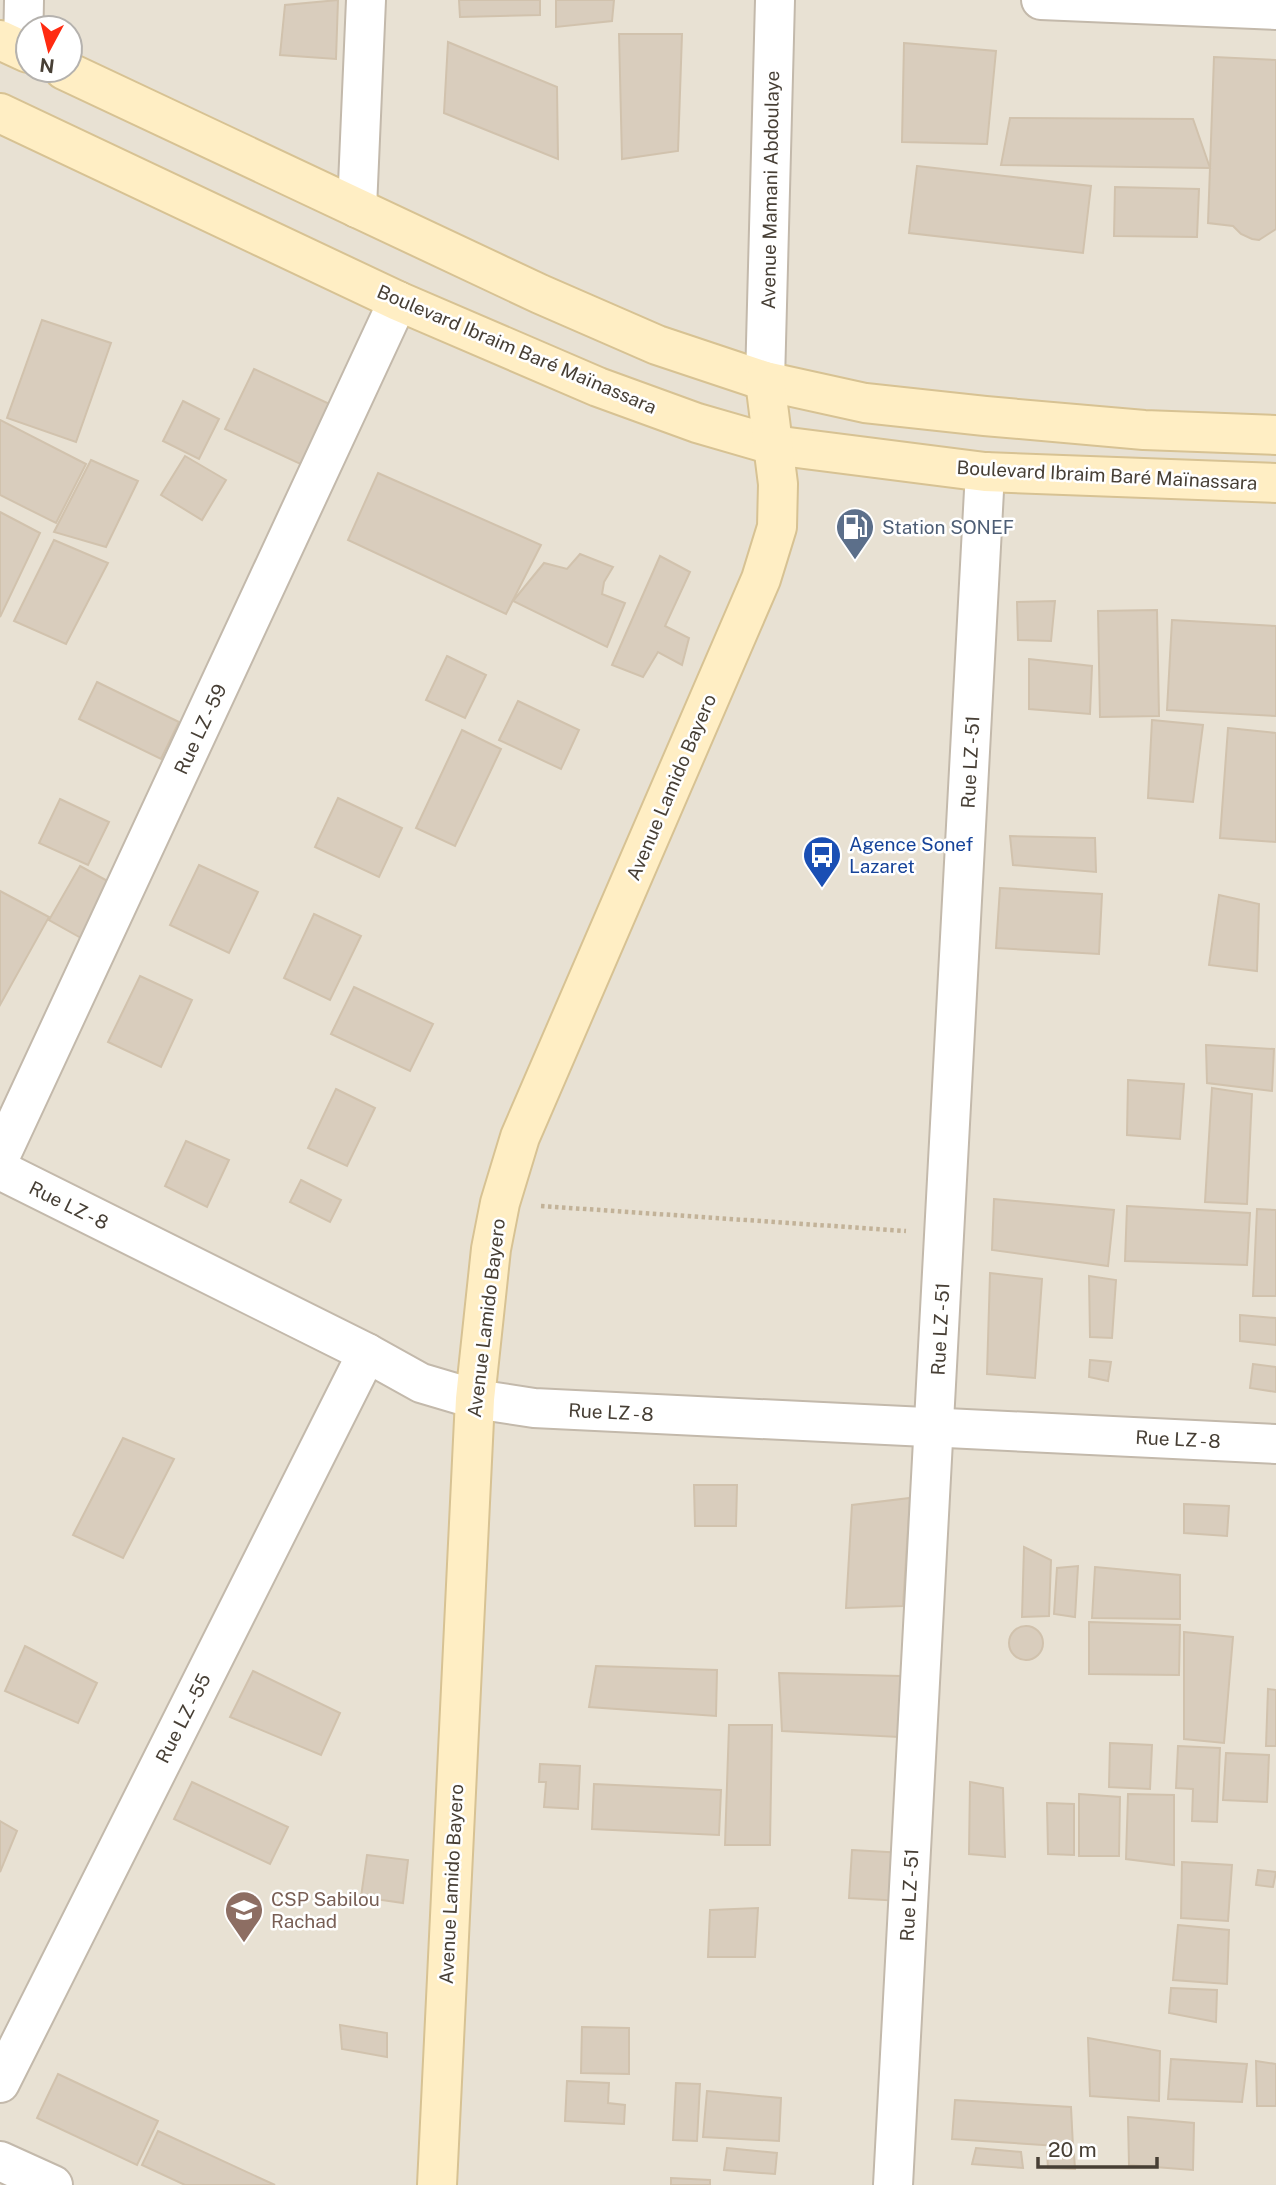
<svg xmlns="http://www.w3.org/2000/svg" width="1276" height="2185" font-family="'Public Sans',sans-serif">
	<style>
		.residential { fill: #e8e1d3; fill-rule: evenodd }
		.building { fill: #d9cdbd; stroke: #d1c2ad; stroke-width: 2 }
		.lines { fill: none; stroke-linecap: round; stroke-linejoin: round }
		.street-casing { stroke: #c3b9ab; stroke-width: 42 }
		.secondary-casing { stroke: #d7c293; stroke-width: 42 }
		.path { stroke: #c2b298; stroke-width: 4.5; stroke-dasharray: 3.5 3.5; stroke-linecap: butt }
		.street { stroke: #fff; stroke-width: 38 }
		.secondary { stroke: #ffeec4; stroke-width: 38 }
		.labels { text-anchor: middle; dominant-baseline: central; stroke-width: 5; stroke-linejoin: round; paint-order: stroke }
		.street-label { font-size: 19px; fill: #473f35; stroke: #fff }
		.service-label { font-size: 19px; fill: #4e5e75; stroke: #fff; text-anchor: start }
		.transit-label { font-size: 19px; fill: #164399; stroke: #fff; text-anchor: start }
		.education-label { font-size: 19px; fill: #785e54; stroke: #fff; text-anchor: start }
	</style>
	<rect width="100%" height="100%" fill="#f4efe6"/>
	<path class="residential" d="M0,0H1276V2185H0ZM28,28H70V70H28Z"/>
	<g class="building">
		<path d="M338,0L336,59L280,55L285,5Z"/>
		<path d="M459,0H540V15L460,17Z"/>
		<path d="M556,0H614L612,21L556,27Z"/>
		<path d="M619,34H682L678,151L622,159Z"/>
		<path d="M448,42L557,87L558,159L444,113Z"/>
		<path d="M904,43L996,51L987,144L902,142Z"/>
		<path d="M1214,57L1276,60V229L1259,240L1252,239L1241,234L1233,226L1208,223Z"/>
		<path d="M1010,118L1193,119L1210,168L1001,165Z"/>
		<path d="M917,166L1091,186L1083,253L909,233Z"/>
		<path d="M1115,187L1199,189L1197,237L1114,236Z"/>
		<path d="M42,320L111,343L76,442L7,418Z"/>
		<path d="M254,369L336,407L307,467L225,429Z"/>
		<path d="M183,401L219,419L199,459L163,441Z"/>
		<path d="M0,420L86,464L56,523L0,495Z"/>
		<path d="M185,456L226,480L202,520L161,495Z"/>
		<path d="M91,460L138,481L106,547L54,532Z"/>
		<path d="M378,473L541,545L506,614L348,540Z"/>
		<path d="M0,512L40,533L0,617Z"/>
		<path d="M54,540L108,563L66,644L14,621Z"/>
		<path d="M580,554L613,567L604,582L602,594L625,603L607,647L513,601L544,563L567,569Z"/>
		<path d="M660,556L690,572L665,626L689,638L682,665L658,652L643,677L612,665Z"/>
		<path d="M1055,601L1051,641L1018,640L1017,602Z"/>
		<path d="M1157,610L1159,716L1100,717L1098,611Z"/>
		<path d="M1172,620L1276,626V716L1167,710Z"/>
		<path d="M447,656L486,675L465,718L426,700Z"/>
		<path d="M1029,659L1092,666L1090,714L1029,709Z"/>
		<path d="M97,682L179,722L161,759L79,719Z"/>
		<path d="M518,701L579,730L561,769L499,740Z"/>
		<path d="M1152,720L1203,725L1193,802L1148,798Z"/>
		<path d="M1228,728L1276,733V842L1220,838Z"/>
		<path d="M462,730L501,749L455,846L416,828Z"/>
		<path d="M338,798L402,828L379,877L315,847Z"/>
		<path d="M60,799L109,822L88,865L39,843Z"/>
		<path d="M1010,836L1095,838L1096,872L1013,865Z"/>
		<path d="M199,865L258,892L229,953L170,925Z"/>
		<path d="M80,866L113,884L81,938L49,920Z"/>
		<path d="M1000,888L1102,894L1099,954L996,948Z"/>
		<path d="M0,891L49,917L0,1005Z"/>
		<path d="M1219,895L1259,904L1257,971L1209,965Z"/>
		<path d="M314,914L361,936L330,1000L284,978Z"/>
		<path d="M140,976L192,1000L161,1067L108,1042Z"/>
		<path d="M354,987L433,1024L410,1071L331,1034Z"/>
		<path d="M1206,1045L1274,1049L1272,1091L1207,1083Z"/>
		<path d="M1128,1080L1184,1084L1180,1139L1127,1135Z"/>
		<path d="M1212,1088L1252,1094L1247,1204L1205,1202Z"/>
		<path d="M336,1089L375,1108L347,1166L308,1148Z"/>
		<path d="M186,1141L229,1160L207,1207L165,1186Z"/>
		<path d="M301,1180L341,1200L330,1222L290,1202Z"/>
		<path d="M994,1199L1114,1210L1108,1266L992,1250Z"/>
		<path d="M1127,1206L1250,1213L1247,1265L1125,1261Z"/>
		<path d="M1257,1209L1276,1210V1296H1253Z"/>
		<path d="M990,1273L1042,1279L1035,1378L987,1374Z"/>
		<path d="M1089,1276L1116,1280L1112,1338L1090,1337Z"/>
		<path d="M1240,1315L1276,1318V1345L1240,1341Z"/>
		<path d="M1090,1360L1111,1362L1108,1381L1089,1377Z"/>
		<path d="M1253,1364L1276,1367V1392L1250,1388Z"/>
		<path d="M123,1438L174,1459L123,1558L73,1535Z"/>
		<path d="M694,1485H737L736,1526H695Z"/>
		<path d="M910,1498L903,1606L846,1608L852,1505Z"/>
		<path d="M1184,1504L1229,1506L1227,1536L1184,1533Z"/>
		<path d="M1024,1547L1051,1560L1049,1616L1022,1617Z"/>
		<path d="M1078,1566L1075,1617L1054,1614L1057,1568Z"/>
		<path d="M1095,1567L1180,1575V1619L1092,1618Z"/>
		<path d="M1089,1622L1180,1625L1179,1675L1089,1674Z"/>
		<circle cx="1026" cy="1643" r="17"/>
		<path d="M1184,1632L1233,1637L1224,1743L1184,1739Z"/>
		<path d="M25,1646L97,1683L78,1723L5,1691Z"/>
		<path d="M596,1666L717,1670L716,1716L589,1707Z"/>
		<path d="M253,1671L340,1713L321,1755L230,1717Z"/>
		<path d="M779,1673L901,1676L899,1737L782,1731Z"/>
		<path d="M1268,1689L1276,1690V1746H1266Z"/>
		<path d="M729,1725H772L770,1845H725Z"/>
		<path d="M1110,1743L1152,1745L1150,1789L1109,1787Z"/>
		<path d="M1178,1746L1220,1748L1217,1822L1192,1821L1193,1789L1176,1788Z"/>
		<path d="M1226,1753L1269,1755L1267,1802L1223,1800Z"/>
		<path d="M540,1764L580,1766L578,1809L544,1807L546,1782H539Z"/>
		<path d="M192,1782L288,1827L270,1864L174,1819Z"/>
		<path d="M970,1782L1003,1788L1005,1857L969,1854Z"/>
		<path d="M594,1784L721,1790L719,1835L592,1829Z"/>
		<path d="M1079,1794L1120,1797L1119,1856H1079Z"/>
		<path d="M1128,1794L1174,1795V1865L1126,1859Z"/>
		<path d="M1047,1803L1074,1804V1855L1048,1854Z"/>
		<path d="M0,1821L17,1831L0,1872Z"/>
		<path d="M852,1850L904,1853L902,1901L849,1898Z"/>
		<path d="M367,1855L408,1860L403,1903L361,1897Z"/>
		<path d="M1182,1862L1232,1865L1228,1921L1181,1918Z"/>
		<path d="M1258,1870L1276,1872L1273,1887L1256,1885Z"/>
		<path d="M758,1908L755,1957H708L710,1910Z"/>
		<path d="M1178,1925L1229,1930L1227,1984L1173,1980Z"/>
		<path d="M1171,1988L1217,1990L1216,2022L1169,2013Z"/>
		<path d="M340,2025L387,2033V2057L342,2049Z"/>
		<path d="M582,2027L629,2028V2074L581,2073Z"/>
		<path d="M1088,2038L1160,2051L1159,2101L1090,2096Z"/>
		<path d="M1171,2059L1247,2064L1242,2102L1168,2099Z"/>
		<path d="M1256,2061L1276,2064V2106H1257Z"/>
		<path d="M58,2074L158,2121L137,2165L37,2118Z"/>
		<path d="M567,2081L609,2083L608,2103L625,2105L624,2124L565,2121Z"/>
		<path d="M676,2083L700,2084L697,2141L673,2140Z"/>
		<path d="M707,2091L781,2098L779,2141L703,2137Z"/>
		<path d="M955,2100L1071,2107L1073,2147L952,2139Z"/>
		<path d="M1128,2117L1194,2123L1193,2170L1129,2165Z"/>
		<path d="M158,2131L275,2185H185L142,2165Z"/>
		<path d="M727,2148L777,2153L775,2174L724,2170Z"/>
		<path d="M976,2148L1021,2152L1023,2168L972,2164Z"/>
		<path d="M1047,2152L1074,2154L1075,2169L1048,2168Z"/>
		<path d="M671,2178L710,2180V2185H671Z"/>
	</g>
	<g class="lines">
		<defs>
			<g id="street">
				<path d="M1041,0L1276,10"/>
				<path d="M23,50L24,0"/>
				<path d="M357,208L366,0"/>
				<path d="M765,381L775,0"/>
				<path d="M0,1157L398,301"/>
				<path d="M0,1170L367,1353L421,1383L475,1399L534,1408L1276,1444"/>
				<path d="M0,2083L367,1353"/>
				<path d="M0,2161L53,2185"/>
				<path d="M893,2185L985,472"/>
			</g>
			<g id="secondary">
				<path d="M0,40L28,53"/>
				<path d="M64,70L540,294L657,345L765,381L865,403L985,416L1144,430L1276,435"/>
				<path d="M0,113L398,301L598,387L697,423L773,445L985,472L1276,483"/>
				<path d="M437,2185L475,1399L491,1249L500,1203L520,1137L761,579L777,527L778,484L765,381"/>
			</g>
		</defs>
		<use href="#street" class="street-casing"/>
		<use href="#secondary" class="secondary-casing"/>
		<path class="path" d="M541,1206L906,1231"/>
		<use href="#street" class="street"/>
		<use href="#secondary" class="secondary"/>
	</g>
	<defs>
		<symbol id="fuel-pin" viewBox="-11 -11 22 30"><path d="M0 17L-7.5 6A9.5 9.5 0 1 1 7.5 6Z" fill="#5c6f8a" stroke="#fff"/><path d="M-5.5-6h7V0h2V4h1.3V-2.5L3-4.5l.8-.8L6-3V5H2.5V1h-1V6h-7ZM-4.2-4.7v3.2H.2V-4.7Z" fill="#fff"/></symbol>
		<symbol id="bus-pin" viewBox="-11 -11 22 30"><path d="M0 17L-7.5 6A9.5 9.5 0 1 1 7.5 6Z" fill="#1a4fb4" stroke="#fff"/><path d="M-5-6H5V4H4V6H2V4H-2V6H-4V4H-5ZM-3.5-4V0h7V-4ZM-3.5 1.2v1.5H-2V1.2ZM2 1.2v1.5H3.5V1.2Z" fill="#fff"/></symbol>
		<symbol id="school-pin" viewBox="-11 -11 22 30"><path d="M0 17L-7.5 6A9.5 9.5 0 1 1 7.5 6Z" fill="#8d6e63" stroke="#fff"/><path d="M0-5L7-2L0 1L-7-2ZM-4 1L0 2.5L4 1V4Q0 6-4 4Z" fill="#fff"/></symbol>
	</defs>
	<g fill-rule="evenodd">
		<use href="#fuel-pin" x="833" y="505" width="44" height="60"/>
		<use href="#bus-pin" x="800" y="833" width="44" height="60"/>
		<use href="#school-pin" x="222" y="1888" width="44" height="60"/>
	</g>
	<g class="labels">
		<g class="street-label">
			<text transform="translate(770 190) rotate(-89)">Avenue Mamani Abdoulaye</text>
			<text transform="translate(517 349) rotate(23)">Boulevard Ibraim Baré Maïnassara</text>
			<text transform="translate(1107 475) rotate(3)">Boulevard Ibraim Baré Maïnassara</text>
			<text transform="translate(200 729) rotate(-65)">Rue LZ - 59</text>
			<text transform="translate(970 762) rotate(-87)">Rue LZ - 51</text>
			<text transform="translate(671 787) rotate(-67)">Avenue Lamido Bayero</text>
			<text transform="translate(69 1205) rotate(26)">Rue LZ - 8</text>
			<text transform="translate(486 1318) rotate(-83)">Avenue Lamido Bayero</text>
			<text transform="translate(940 1329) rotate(-87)">Rue LZ - 51</text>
			<text transform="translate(611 1412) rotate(3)">Rue LZ - 8</text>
			<text transform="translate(1178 1439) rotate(3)">Rue LZ - 8</text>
			<text transform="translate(183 1718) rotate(-63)">Rue LZ - 55</text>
			<text transform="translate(451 1884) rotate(-87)">Avenue Lamido Bayero</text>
			<text transform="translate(909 1895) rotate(-87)">Rue LZ - 51</text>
		</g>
		<g class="service-label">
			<text x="882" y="527">Station SONEF</text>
		</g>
		<g class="transit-label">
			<text x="849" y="844">Agence Sonef<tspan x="849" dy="22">Lazaret</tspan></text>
		</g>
		<g class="education-label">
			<text x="271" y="1899">CSP Sabilou<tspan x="271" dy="22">Rachad</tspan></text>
		</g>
	</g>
	<g transform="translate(49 49) rotate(187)"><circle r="33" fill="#ffffff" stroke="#b5b2ae" stroke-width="2"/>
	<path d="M0-5L12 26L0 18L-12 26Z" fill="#ff2b11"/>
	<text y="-10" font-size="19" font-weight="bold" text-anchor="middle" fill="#473f35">N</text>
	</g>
	<path d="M1038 2157v10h119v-10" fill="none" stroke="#473f35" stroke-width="3.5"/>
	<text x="1048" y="2157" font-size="21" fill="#473f35" stroke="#ffffff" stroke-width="5" paint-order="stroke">20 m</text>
</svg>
